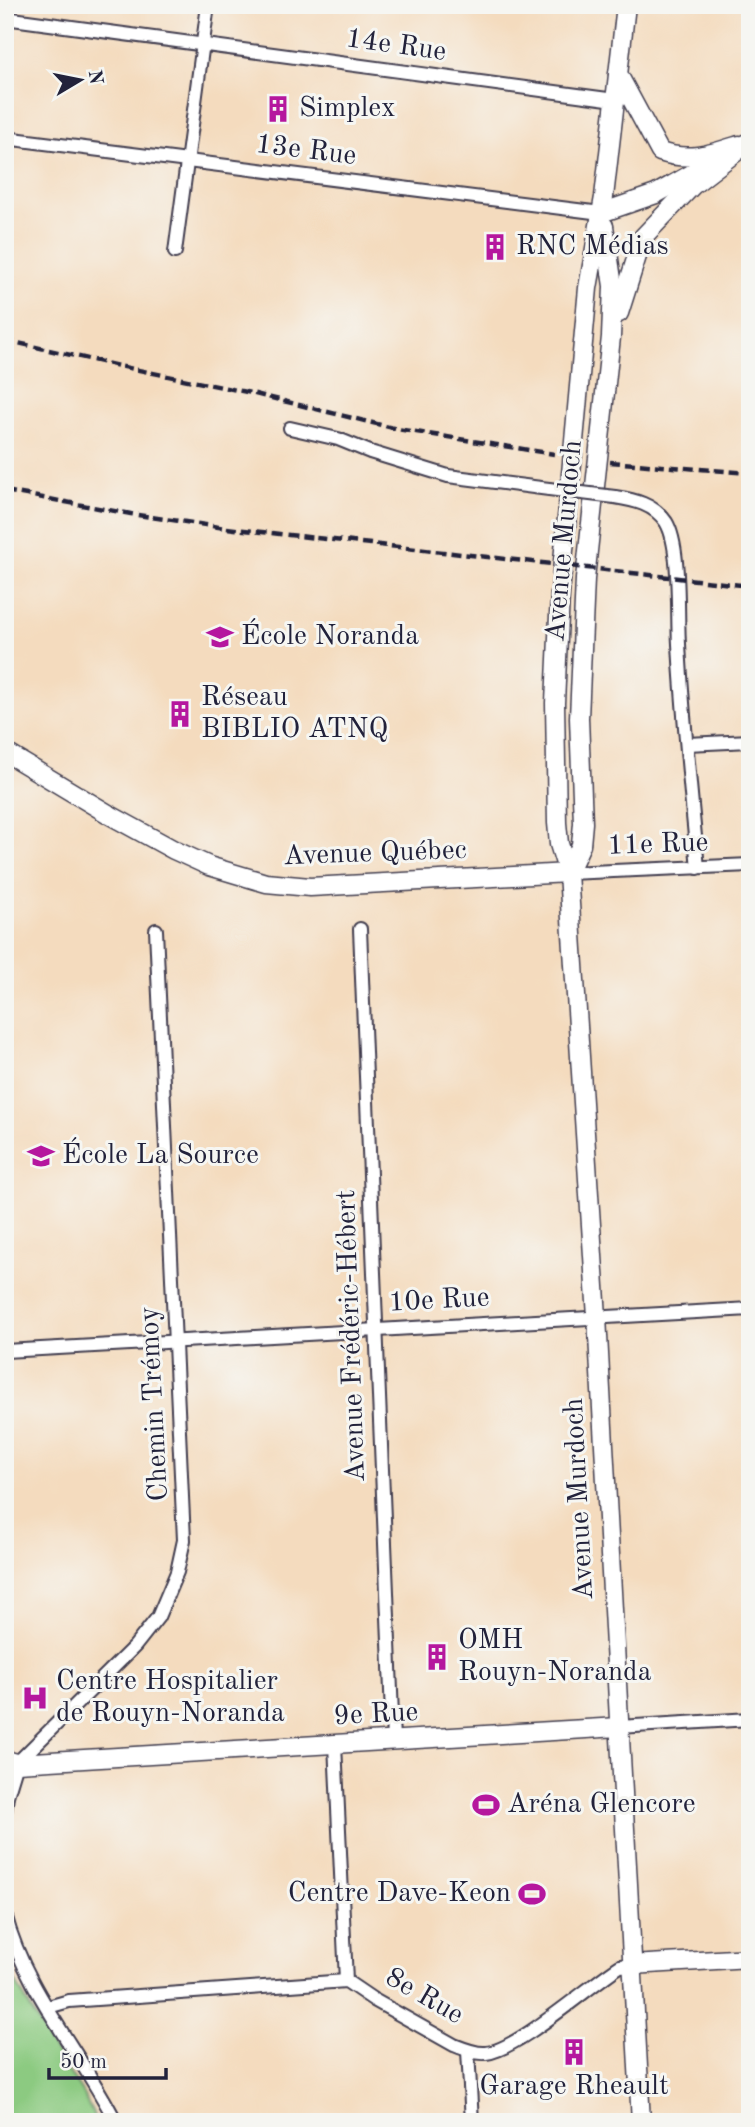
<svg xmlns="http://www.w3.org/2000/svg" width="755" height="2127" font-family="'Old Standard TT',serif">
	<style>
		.green { fill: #8cca81; stroke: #57765e; stroke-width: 2 }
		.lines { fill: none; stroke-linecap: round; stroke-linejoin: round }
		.street-casing { stroke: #423e4f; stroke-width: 16 }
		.secondary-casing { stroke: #423e4f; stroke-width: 21 }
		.street { stroke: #fff; stroke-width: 12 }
		.secondary { stroke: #fff; stroke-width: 18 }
		.rail { stroke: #22223b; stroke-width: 4.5; stroke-dasharray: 10 5; stroke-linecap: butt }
		.street-bridge-casing { stroke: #423e4f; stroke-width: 16; stroke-linecap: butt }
		.street-bridge { stroke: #fff; stroke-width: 12 }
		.labels { text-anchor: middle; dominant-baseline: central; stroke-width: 6; stroke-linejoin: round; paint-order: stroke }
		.street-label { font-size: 28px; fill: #22223b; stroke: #f6f6f2 }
		.poi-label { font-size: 28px; fill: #22223b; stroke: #f6f6f2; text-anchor: start }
	</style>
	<rect width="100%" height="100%" fill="#f6f6f2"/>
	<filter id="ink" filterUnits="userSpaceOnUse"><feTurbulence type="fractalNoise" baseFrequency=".0143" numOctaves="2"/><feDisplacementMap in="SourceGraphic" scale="14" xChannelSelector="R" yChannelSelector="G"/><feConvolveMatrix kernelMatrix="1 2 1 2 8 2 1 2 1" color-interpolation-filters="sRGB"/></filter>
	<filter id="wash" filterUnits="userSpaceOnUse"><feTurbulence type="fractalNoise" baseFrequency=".00686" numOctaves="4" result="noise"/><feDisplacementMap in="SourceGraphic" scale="28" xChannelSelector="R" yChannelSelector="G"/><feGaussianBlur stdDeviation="1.57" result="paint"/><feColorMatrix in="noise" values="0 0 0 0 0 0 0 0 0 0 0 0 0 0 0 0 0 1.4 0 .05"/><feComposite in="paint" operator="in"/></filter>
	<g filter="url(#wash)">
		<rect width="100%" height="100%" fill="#f4dbbe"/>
		<path class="green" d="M5,1963L52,2046L82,2092L97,2122H5Z"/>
	</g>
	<g filter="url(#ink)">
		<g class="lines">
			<defs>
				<g id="street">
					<path d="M5,18L615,100"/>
					<path d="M5,138L601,213"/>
					<path d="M175,252L208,5"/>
					<path d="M290,428L338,439L370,452L448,476L549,489"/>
					<path d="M615,497C634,500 654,504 666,522C681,546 677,614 679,644C683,719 691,793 698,868"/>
					<path d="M687,744L750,741"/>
					<path d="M568,873L750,865"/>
					<path d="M360,929L393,1740"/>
					<path d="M5,1351L750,1309"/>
					<path d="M619,1727L750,1719"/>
					<path d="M335,1744L346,1981"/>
					<path d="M5,1812L7,1796L17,1763L135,1646L158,1617L177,1572L184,1540L156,930"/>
					<path d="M5,1914C24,1989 81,2053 116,2122"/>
					<path d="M48,2007L69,2001L346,1981L374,2000L454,2045C464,2049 476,2054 486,2053C517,2050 590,1985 620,1966L632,1965"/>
					<path d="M468,2051L472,2122"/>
				</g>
				<g id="secondary">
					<path d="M626,5L604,197L588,288L560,594L555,703L557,823L559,844L568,873L597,1317L641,2122"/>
					<path d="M618,74L660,152C689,162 711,154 739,145"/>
					<path d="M601,213L656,194L700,169"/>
					<path d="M619,313L643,237L693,185L749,142"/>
					<path d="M5,752L110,815L174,850L209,866L266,883L310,887L568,873"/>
					<path d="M568,873L581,845L583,823L579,718L585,579L611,337L613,286L604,226"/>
					<path d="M5,1760L17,1763L619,1727"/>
					<path d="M632,1965L750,1958"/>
				</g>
			</defs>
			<use href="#street" class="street-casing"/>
			<use href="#secondary" class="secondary-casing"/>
			<use href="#street" class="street"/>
			<use href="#secondary" class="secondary"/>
			<g class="rail">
				<path d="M5,340L119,366L251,393L397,429L554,454"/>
				<path d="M610,462L750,473"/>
				<path d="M5,491L131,514L226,528L750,586"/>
			</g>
			<defs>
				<path id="street-bridge" d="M549,489L615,497"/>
			</defs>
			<use href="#street-bridge" class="street-bridge-casing"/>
			<use href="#street-bridge" class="street-bridge"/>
		</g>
	</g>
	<defs>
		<symbol id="building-bare" viewBox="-9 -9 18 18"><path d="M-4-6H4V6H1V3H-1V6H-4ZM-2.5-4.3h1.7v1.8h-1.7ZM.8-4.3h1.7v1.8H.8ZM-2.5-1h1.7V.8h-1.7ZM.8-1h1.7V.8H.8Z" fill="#b5179e" stroke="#f6f6f2" stroke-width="2.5" paint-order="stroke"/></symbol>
		<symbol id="school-bare" viewBox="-9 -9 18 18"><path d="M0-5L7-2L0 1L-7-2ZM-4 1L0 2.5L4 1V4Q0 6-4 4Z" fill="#b5179e" stroke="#f6f6f2" stroke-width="2.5" paint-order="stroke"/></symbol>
		<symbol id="hospital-bare" viewBox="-9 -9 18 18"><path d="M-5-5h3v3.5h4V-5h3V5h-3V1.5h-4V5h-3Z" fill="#b5179e" stroke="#f6f6f2" stroke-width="2.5" paint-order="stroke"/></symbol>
		<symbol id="stadium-bare" viewBox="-9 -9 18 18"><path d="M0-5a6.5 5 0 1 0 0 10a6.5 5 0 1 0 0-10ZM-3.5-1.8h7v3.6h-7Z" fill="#b5179e" stroke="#f6f6f2" stroke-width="2.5" paint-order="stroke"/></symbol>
	</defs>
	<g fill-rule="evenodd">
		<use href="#building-bare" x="259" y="90" width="38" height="38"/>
		<use href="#building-bare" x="476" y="228" width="38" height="38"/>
		<use href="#school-bare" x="201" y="618" width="38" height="38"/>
		<use href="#building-bare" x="161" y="695" width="38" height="38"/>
		<use href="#school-bare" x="22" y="1137" width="38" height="38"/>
		<use href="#building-bare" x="418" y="1638" width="38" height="38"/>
		<use href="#hospital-bare" x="16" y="1679" width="38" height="38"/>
		<use href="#stadium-bare" x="467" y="1786" width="38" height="38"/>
		<use href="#stadium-bare" x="513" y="1875" width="38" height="38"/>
		<use href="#building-bare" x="555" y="2033" width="38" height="38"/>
	</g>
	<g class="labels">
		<g class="street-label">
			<text transform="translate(396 46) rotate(8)">14e Rue</text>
			<text transform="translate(306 151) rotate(7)">13e Rue</text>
			<text transform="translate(565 541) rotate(-85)">Avenue Murdoch</text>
			<text transform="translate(658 845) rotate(-2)">11e Rue</text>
			<text transform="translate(375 854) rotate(-2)">Avenue Québec</text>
			<text transform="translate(439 1301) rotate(-3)">10e Rue</text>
			<text transform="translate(352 1336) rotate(-92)">Avenue Frédéric-Hébert</text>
			<text transform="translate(155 1404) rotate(-93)">Chemin Trémoy</text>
			<text transform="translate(580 1499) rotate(-93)">Avenue Murdoch</text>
			<text transform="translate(376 1715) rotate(-3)">9e Rue</text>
			<text transform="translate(424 1997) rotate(30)">8e Rue</text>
		</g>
		<g class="poi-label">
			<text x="299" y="109">Simplex</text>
			<text x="516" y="247">RNC Médias</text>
			<text x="241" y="637">École Noranda</text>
			<text x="201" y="698">Réseau<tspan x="201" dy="32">BIBLIO ATNQ</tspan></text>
			<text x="62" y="1156">École La Source</text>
			<text x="458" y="1641">OMH<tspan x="458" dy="32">Rouyn-Noranda</tspan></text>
			<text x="56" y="1682">Centre Hospitalier<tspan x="56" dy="32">de Rouyn-Noranda</tspan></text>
			<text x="507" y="1805">Aréna Glencore</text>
			<text x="511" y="1894" text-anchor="end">Centre Dave-Keon</text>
			<text x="574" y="2087" text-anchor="middle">Garage Rheault</text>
		</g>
	</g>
	<rect width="755" height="2127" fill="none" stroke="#f6f6f2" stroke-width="28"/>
	<g transform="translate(80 80) rotate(80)" stroke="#f6f6f2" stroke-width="5" paint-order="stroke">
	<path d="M0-5L12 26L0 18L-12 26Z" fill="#22223b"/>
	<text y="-10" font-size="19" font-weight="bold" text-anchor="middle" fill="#22223b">N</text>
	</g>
	<path d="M49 2068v10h117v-10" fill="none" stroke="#22223b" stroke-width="3.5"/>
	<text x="60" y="2068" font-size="21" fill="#22223b" stroke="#f6f6f2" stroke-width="5" paint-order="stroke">50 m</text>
</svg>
